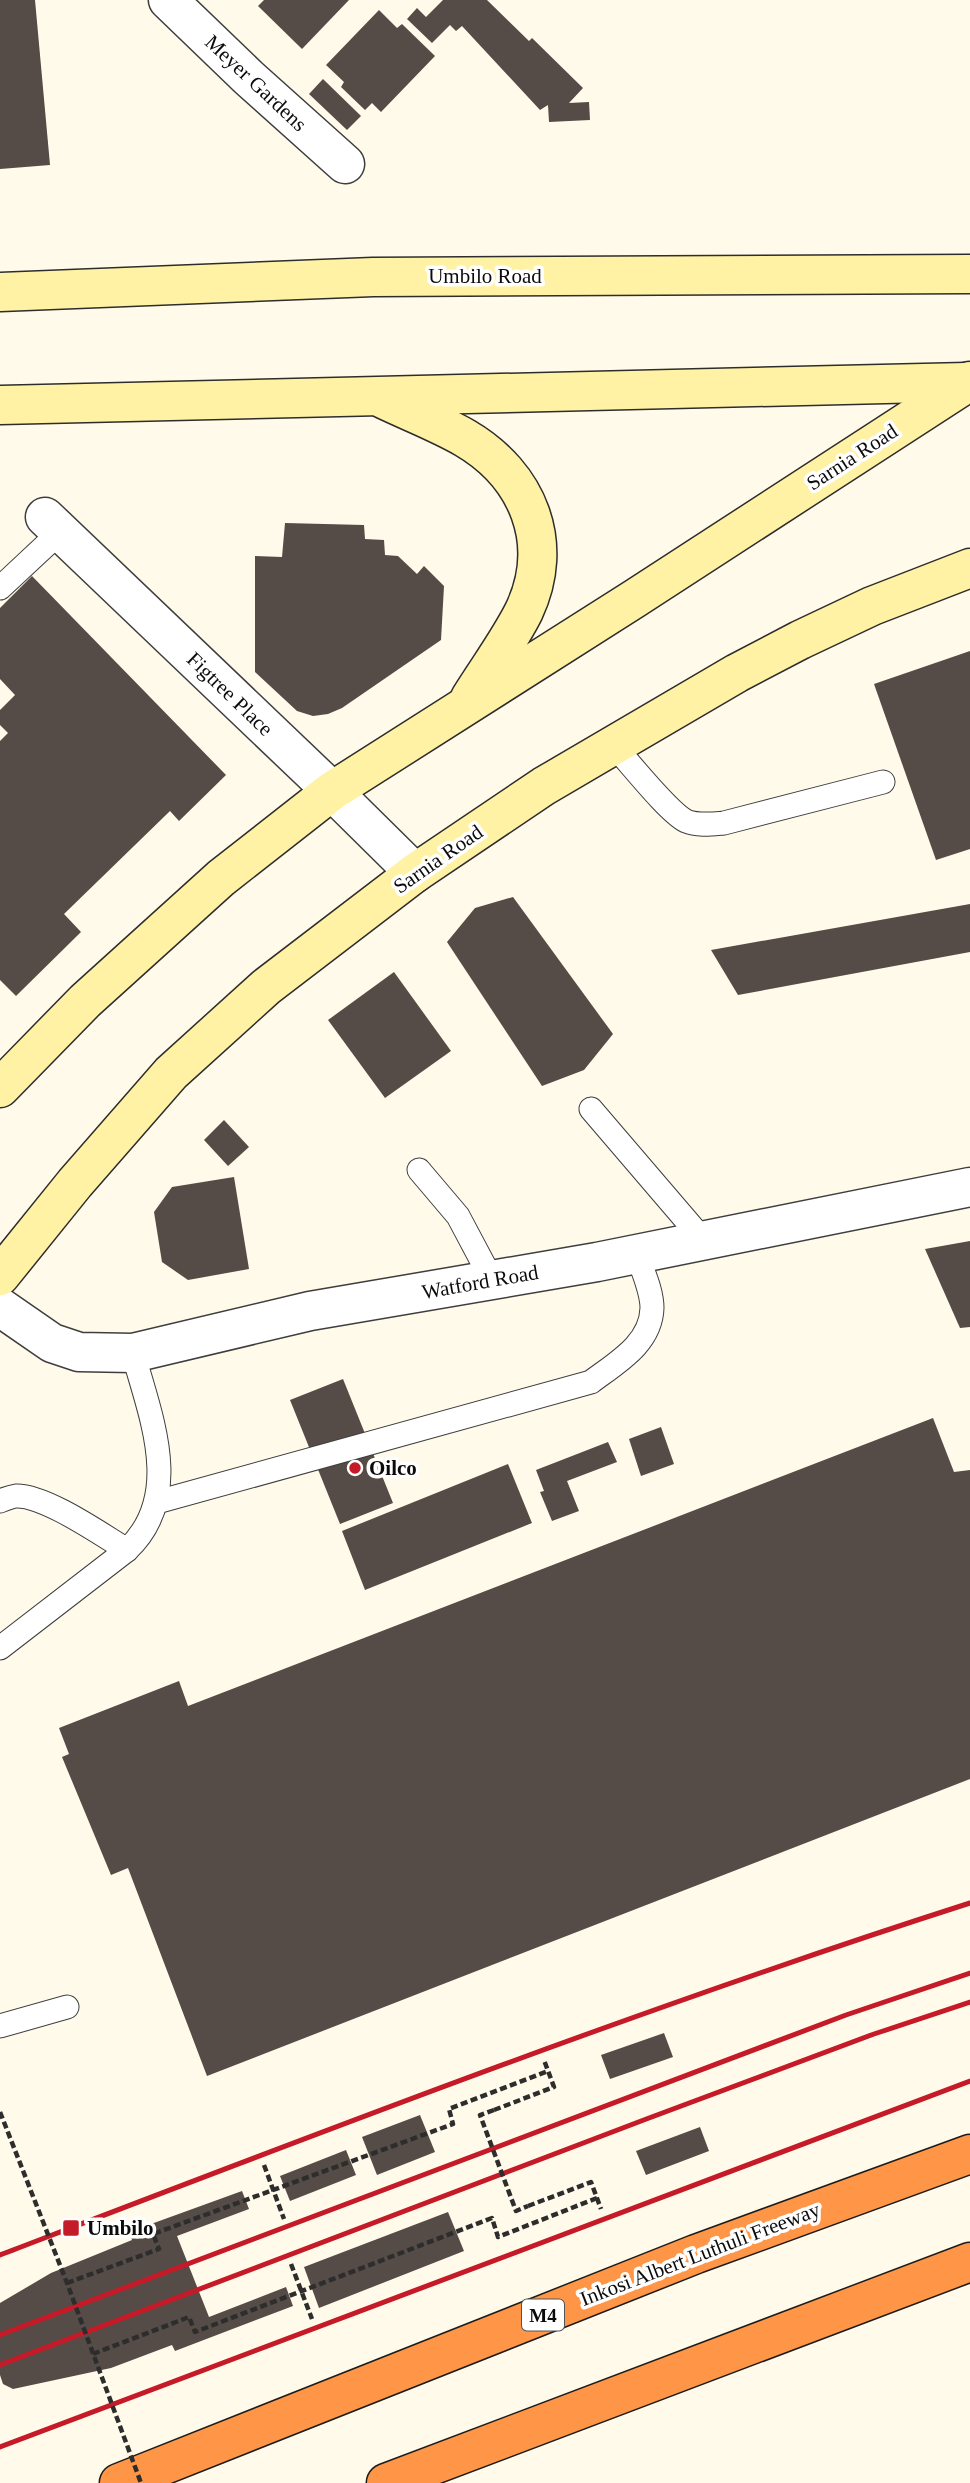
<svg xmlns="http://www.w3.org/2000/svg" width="970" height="2483" font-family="Georgia,serif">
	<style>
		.building { fill: #554c47 }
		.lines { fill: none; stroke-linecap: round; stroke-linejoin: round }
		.lane-casing { stroke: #3e3e3e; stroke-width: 25 }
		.street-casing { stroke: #3e3e3e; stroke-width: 41 }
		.secondary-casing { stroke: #2d2d2d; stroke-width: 41 }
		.highway-casing { stroke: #1c1c1c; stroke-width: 41 }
		.path { stroke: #2d2d2d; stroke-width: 4.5; stroke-dasharray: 7 3.5; stroke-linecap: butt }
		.lane { stroke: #fff; stroke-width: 23 }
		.street { stroke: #fff; stroke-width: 38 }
		.secondary { stroke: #fff2a4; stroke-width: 38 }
		.highway { stroke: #ff9647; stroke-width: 38 }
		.rail { stroke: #c51a27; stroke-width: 5 }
		.path-bridge { stroke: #2d2d2d; stroke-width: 4.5; stroke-dasharray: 7 3.5; stroke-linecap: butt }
		.poi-dot { fill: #c51a27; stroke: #fff; stroke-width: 2.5 }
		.labels { text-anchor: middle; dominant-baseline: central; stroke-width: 7; stroke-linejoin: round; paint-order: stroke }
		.shield { fill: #fff; stroke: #545454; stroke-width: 2 }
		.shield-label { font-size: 19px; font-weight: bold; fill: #0b0b0b }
		.street-label { font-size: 21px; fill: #0b0b0b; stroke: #fff }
		.poi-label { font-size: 21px; font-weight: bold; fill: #0b0b0b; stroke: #fff; text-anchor: start }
	</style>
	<rect width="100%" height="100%" fill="#fffae9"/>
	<g class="building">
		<path d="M0,0H35L50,165L0,169Z"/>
		<path d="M264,0H349L302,49L258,6Z"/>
		<path d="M443,0H487L529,41L532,38L583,88L569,103L589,102L590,120L549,122L548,105L540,110L462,26L456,31L450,25L432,43L407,19L417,8L426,17Z"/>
		<path d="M379,10L397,28L402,24L435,56L381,112L372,103L365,110L341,87L344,82L326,65Z"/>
		<path d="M323,79L361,116L347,130L309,94Z"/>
		<path d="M285,523L364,525L365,539L384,540L385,555L398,556L417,574L424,566L444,586L441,640L342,708L328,714L313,716L297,711L255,672V556L282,557Z"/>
		<path d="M32,576L226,775L179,821L170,811L64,914L81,932L16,996L0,980V741L8,733L0,725V710L15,695L0,679V608Z"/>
		<path d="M970,651V849L936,860L874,684Z"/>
		<path d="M513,897L613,1034L584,1070L542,1086L447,942L475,908Z"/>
		<path d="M970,904V952L738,995L711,950Z"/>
		<path d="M394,972L451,1051L385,1098L328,1020Z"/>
		<path d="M224,1120L249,1147L228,1166L204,1140Z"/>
		<path d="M234,1177L249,1269L188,1280L162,1262L154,1212L172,1187Z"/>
		<path d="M970,1241V1327L960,1328L925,1249Z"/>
		<path d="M343,1379L393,1503L340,1524L290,1400Z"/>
		<path d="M933,1418L954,1472L970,1470V1779L207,2076L128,1868L111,1875L62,1757L69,1754L59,1728L179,1681L188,1706Z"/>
		<path d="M661,1427L674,1464L641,1476L629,1439Z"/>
		<path d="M608,1442L617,1462L567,1481L579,1511L552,1521L540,1492L544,1491L536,1470Z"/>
		<path d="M508,1464L532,1523L365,1590L342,1531Z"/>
		<path d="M664,2033L673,2057L610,2079L601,2055Z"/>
		<path d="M420,2115L435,2152L377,2175L362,2137Z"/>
		<path d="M700,2127L709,2151L646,2175L636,2151Z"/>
		<path d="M346,2150L356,2175L290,2201L280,2176Z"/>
		<path d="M242,2191L249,2209L177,2236L209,2317L286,2287L293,2306L175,2351L172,2345L111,2368L13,2389L3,2384L0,2375V2303L51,2273L132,2240L129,2232Z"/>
		<path d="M448,2212L464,2251L319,2308L304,2267Z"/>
	</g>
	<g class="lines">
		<defs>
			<g id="lane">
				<path d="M0,588L60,532"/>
				<path d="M614,746C630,763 668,812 686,821C698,826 712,824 724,823L883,782"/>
				<path d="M591,1109L704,1241"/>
				<path d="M419,1170L458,1216L492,1280"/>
				<path d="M0,1501C5,1499 10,1497 16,1496C45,1495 102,1535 127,1550"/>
				<path d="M157,1502L591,1382C616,1363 651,1344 652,1308C652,1290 642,1270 637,1254"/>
				<path d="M0,1648L127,1550C184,1496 151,1418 133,1353"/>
				<path d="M0,2026L67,2007"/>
			</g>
			<g id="street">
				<path d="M168,0L249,78L345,164"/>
				<path d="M45,517L332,791L415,873"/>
				<path d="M0,1307L52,1343L79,1352L133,1353L310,1311L597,1262L970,1187"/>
			</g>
			<g id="secondary">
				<path d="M0,292L373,277L970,274"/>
				<path d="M383,399C410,412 439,423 465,438C528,475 556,543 524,611C509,641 488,669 470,698"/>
				<path d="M0,405L967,382"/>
				<path d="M0,1088L85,1001L221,878L332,791L634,599L970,381"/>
				<path d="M0,1276L75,1183L171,1073L266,987L415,873L544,786L737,673L800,640L872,606L970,568"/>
			</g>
			<g id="highway">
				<path d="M119,2483L696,2254L970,2154"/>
				<path d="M386,2483L970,2262"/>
			</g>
		</defs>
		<use href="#lane" class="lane-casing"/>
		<use href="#street" class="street-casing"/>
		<use href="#secondary" class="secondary-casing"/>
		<use href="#highway" class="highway-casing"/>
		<g class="path">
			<path d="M494,2110L554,2087L544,2060"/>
			<path d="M264,2165L284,2219"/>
			<path d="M528,2206L591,2182L601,2209"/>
			<path d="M291,2264L312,2319"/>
			<path d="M67,2283L159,2249L153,2234L453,2124L449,2109L548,2071"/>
			<path d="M93,2354L189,2317L195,2332L492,2218L498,2237L597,2198"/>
		</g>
		<use href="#lane" class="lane"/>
		<use href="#street" class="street"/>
		<use href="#secondary" class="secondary"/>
		<use href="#highway" class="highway"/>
		<g class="rail">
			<path d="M0,2255C321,2132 642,2008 970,1903"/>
			<path d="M0,2335L846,2015L970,1973"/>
			<path d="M0,2365L649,2118L874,2034L970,2002"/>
			<path d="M0,2447L970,2081"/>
		</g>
		<g class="path-bridge">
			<path d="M494,2110L480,2115L516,2211L528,2206"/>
			<path d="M0,2112L67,2283L141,2483"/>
		</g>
	</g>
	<g class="poi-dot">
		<circle cx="355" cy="1468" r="7"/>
		<rect x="62" y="2219" width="18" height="18" rx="3.5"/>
	</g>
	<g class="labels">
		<rect class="shield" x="522" y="2299.5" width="42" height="31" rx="5"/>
		<g class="shield-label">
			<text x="543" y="2315">M4</text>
		</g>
		<g class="street-label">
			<text transform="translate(256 83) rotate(43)">Meyer Gardens</text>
			<text x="485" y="276">Umbilo Road</text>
			<text transform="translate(852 457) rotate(-33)">Sarnia Road</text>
			<text transform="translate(230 694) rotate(44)">Figtree Place</text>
			<text transform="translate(438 859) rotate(-35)">Sarnia Road</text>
			<text transform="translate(480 1282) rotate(-10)">Watford Road</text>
			<text transform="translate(700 2254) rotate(-21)">Inkosi Albert Luthuli Freeway</text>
		</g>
		<g class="poi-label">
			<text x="369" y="1468">Oilco</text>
			<text x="87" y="2228">Umbilo</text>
		</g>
	</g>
</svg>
